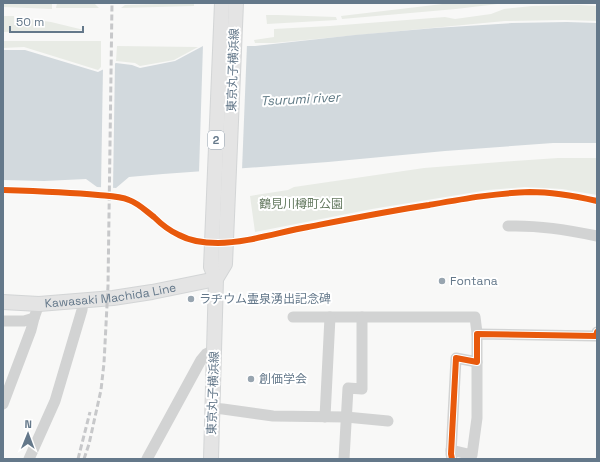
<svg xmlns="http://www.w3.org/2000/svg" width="600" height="462" font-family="'Space Grotesk','Noto Sans JP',sans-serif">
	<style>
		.green { fill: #e8ebe5 }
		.water { fill: #d2d9dd }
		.pier { fill: #f8f8f7 }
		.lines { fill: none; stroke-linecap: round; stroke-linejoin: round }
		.major-casing { stroke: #d3d5d6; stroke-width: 16 }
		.minor { stroke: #d2d3d3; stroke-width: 11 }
		.major { stroke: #e4e4e4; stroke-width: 14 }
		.rail { stroke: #c7c8ca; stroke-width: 3; stroke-dasharray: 6 3; stroke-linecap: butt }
		.cycleway-casing { stroke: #fff; stroke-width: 8 }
		.cycleway { stroke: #e8590c; stroke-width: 6 }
		.poi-dot { fill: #98a5b0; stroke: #fff; stroke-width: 1.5 }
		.labels { text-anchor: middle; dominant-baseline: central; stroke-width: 4; stroke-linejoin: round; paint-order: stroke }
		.shield { fill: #fff; stroke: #92a0ad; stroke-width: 1 }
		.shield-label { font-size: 11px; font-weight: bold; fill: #64788a }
		.street-label { font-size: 12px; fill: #64788a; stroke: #fff }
		.park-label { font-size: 12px; fill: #657a60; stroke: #fff }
		.poi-label { font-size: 12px; fill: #64788a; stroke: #fff; text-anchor: start }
		.water-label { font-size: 13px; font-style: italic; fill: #607a85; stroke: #fff }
	</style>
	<rect width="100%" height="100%" fill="#f8f8f7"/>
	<g class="green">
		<path d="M3,3H52V9L3,7Z"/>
		<path d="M57,3H94L99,8H56Z"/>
		<path d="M194,3V6L121,8L125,5Z"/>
		<path d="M451,3H506L456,9L342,19L341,16Z"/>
		<path d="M579,5L597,6V21L564,20L505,21L274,43H255L254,40L274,37V29L330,26L445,17L455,19L491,14L504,9L532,6Z"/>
		<path d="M266,15H278L336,17L337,20L267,24Z"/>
		<path d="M3,16H14V25H27V16L30,19L51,22L84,30L3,32Z"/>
		<path d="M3,41H101V67L98,70L24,47L3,48Z"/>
		<path d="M117,46L198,47L174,60L140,66L135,63L116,61Z"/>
		<path d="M558,158H597V195L562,189L525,187L488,190L372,209L255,232L250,196L288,190L294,187L424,168L514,161Z"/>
	</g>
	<path class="water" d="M567,22L597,23V143H553L445,151L328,162L163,174L129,177L116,188L97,187L86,179L44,181L3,180V50H25L98,72L116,63L132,65L140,68L175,61L203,46H255L355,35L435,28L512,23Z"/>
	<g class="pier">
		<path d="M203,44H247L242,170L199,173Z"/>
		<path d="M115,61L113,190L101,189L103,67Z"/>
	</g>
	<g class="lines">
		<defs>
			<g id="major">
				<path d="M216,279L225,264L236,3"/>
				<path id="s1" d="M3,302L39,304L113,298L152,292L216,279"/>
				<path d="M211,459L216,279L211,267L222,3"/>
			</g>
		</defs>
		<use href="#major" class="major-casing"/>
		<g class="minor">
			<path d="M508,226C538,225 567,230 597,236"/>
			<path d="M293,317H475L477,333V334"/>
			<path d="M3,321H24L34,318"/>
			<path d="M3,404L31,330L34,318L39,304"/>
			<path d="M212,408L223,409L273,416L346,417L388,421"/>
			<path d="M325,417L330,317"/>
			<path d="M451,450L472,455L477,418V362"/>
			<path d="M29,459L55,401L82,310L83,300"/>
			<path d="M147,459L201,360L206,354L214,350"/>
			<path d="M344,459L348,388L362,389V317"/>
			<path d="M452,459L451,454L456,358L477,362V334L596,336L597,332"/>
		</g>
		<use href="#major" class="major"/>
		<g class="rail">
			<path d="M78,459L90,412"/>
			<path d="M84,459L89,444L101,390L104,363L108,286L112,3"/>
		</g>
		<defs>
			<g id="cycleway">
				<path d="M3,190C35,191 67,192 98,195C108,196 119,196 129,200C138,203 146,211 154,217C161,224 170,231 179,235C190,241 205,243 218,243C246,243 280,232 308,227C349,219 389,211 429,205C463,199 496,193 530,192C552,192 575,196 597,201"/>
				<path d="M452,459L451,454L456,358L477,362V334L596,336L597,332"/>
			</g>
		</defs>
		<use href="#cycleway" class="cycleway-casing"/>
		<use href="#cycleway" class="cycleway"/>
	</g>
	<g class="poi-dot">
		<circle cx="442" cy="281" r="4"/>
		<circle cx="191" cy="299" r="4"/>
		<circle cx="251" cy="379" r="4"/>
	</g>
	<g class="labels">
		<rect class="shield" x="208" y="131" width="16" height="18" rx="3"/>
		<g class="shield-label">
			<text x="216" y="140">2</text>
		</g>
		<g class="street-label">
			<text transform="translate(233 70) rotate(-88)">東京丸子横浜線</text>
			<text stroke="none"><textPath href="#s1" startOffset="108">Kawasaki Machida Line</textPath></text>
			<text transform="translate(213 393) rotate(-88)">東京丸子横浜線</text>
		</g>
		<g class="park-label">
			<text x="301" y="204">鶴見川樽町公園</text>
		</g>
		<g class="poi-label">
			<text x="450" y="281">Fontana</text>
			<text x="199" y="299">ラヂウム霊泉湧出記念碑</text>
			<text x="259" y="379">創価学会</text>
		</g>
		<g class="water-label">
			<text transform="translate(300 99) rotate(-3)">Tsurumi river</text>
		</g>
	</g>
	<rect width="600" height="462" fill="none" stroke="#64788a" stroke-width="8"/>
	<g transform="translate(28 434) rotate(1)" stroke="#ffffff" stroke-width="3" paint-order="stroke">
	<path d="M0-3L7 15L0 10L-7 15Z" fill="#64788a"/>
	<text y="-6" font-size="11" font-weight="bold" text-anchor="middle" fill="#64788a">N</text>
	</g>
	<path d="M10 26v6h73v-6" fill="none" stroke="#64788a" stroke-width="2"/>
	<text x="16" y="26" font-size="12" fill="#64788a" stroke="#ffffff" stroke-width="3" paint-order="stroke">50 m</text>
</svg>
